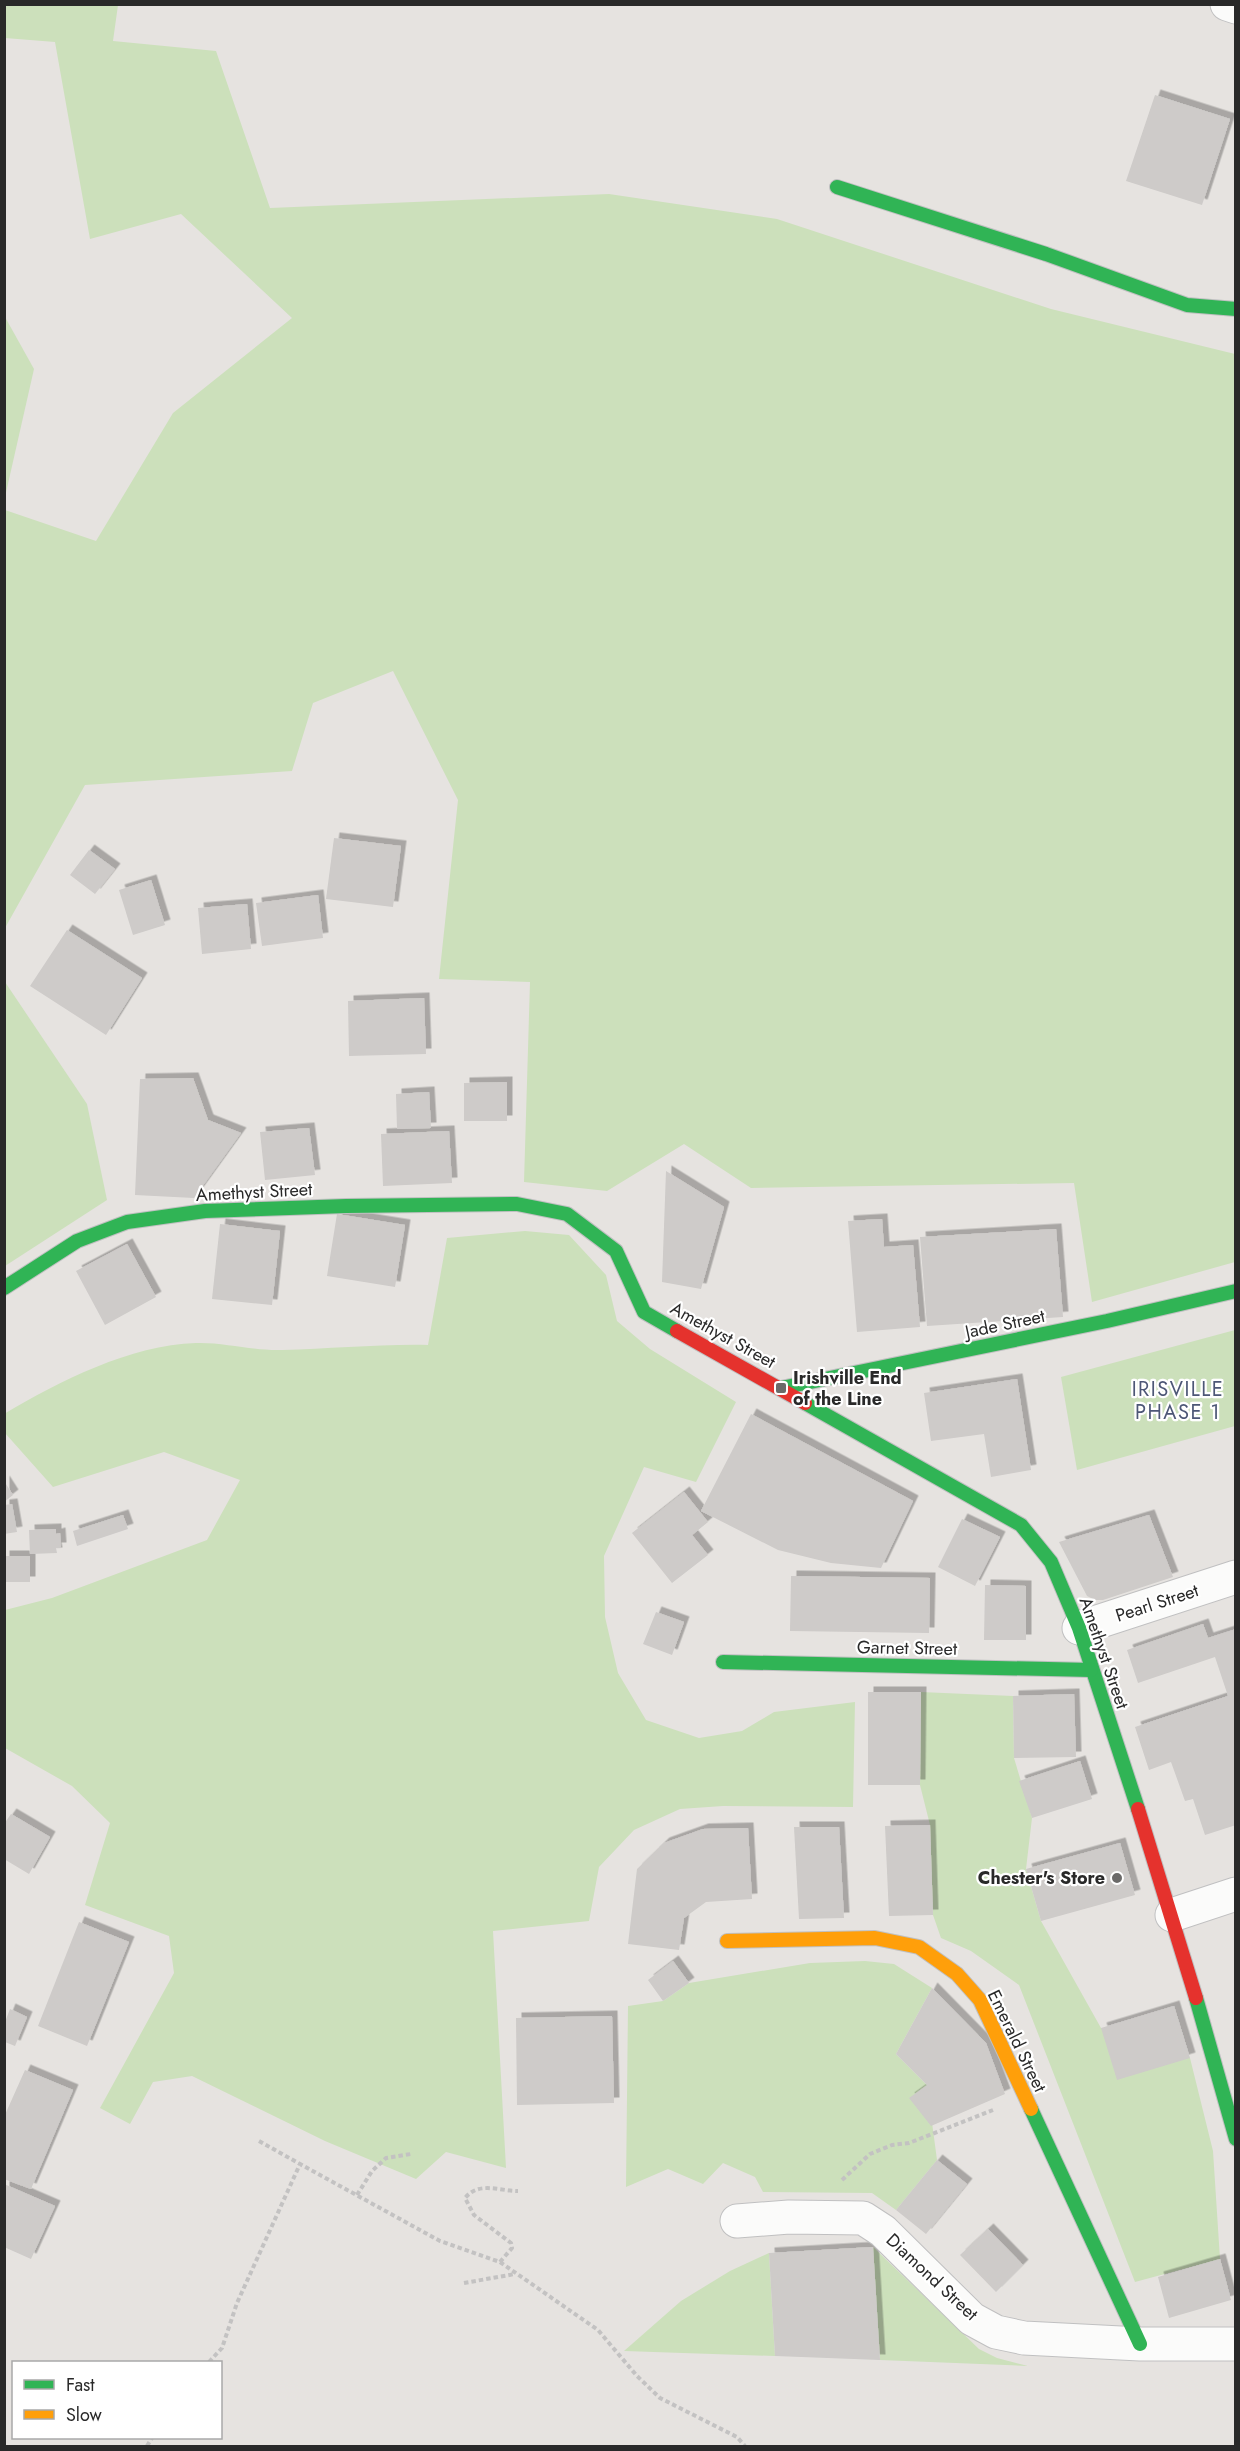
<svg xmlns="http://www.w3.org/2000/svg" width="1240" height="2451" font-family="Jost,sans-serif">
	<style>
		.green { fill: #cce0bb }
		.building { fill: #cecbc9; filter: url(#shadow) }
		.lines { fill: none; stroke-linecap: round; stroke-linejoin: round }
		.street-casing { stroke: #c0c0c1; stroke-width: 35 }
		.fast-casing { stroke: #c0c0c1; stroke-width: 16 }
		.slow-casing { stroke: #c0c0c1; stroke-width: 16 }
		.jam-casing { stroke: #c0c0c1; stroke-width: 16 }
		.path { stroke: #c3c2c2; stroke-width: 4; stroke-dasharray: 4.5 3; stroke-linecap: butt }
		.street { stroke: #fbfbfa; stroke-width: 33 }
		.fast { stroke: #30b455; stroke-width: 14 }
		.slow { stroke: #ff9f0a; stroke-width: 14 }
		.jam { stroke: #e5322d; stroke-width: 14 }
		.poi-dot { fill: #6b6a69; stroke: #fff; stroke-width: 2 }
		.labels { text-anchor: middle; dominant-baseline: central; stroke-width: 4.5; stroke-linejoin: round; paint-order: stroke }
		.street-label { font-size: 18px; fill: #292929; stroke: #fff }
		.poi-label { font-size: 18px; font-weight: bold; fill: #292929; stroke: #fff; text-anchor: start }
		.neighbourhood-label { font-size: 20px; letter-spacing: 1.5px; fill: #4d5776; stroke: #fff }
	</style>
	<defs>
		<filter id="shadow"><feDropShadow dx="5.5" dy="-5.5" stdDeviation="0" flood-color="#0004"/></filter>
	</defs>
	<rect width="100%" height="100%" fill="#e6e3e0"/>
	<g class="green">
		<path d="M5,4L118,5L113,41L216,51L270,208L609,194L777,219L1051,309L1235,354V1262L1092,1302L1074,1183L751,1188L684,1144L607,1191L524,1182L530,982L439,979L458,800L393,671L313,703L292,771L85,785L5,928V510L96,541L173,413L292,318L181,214L90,239L55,42L5,38Z"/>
		<path d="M5,317L34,369L5,497Z"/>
		<path d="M5,982L87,1104L107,1200L5,1266Z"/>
		<path d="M525,1231L569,1235L606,1275L617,1321L650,1349L736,1402L696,1482L644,1467L604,1556L605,1617L618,1673L646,1720L699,1738L742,1731L774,1712L855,1702L853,1807L723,1806L680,1809L634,1830L599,1867L589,1921L493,1931L506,2168L446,2152L416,2179L325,2141L192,2076L153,2082L130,2124L100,2108L174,1973L169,1936L85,1905L110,1823L72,1786L5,1748V1610L52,1598L207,1540L240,1480L164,1452L53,1487L5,1433L4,1414C60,1381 130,1345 196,1343C224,1342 253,1351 282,1350C331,1349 379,1344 428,1345L447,1238Z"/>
		<path d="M1235,1330V1426L1077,1470L1061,1377Z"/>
		<path d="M921,1692L1013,1696L1014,1758L1032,1818L1026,1869L1041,1921L1101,2028L1190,2058L1213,2151L1220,2259L1135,2282L1019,1985L971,1951L941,1938L933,1915L930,1825L920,1785Z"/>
		<path d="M865,1961L894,1964L932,1988L896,2054L927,2085L937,2160L896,2210L872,2193L763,2192L755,2177L723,2163L703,2184L668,2169L626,2187L628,2006L663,2001L689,1983L810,1963Z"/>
		<path d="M873,2247L979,2349L997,2358L1028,2366L880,2360Z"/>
		<path d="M769,2253L775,2356L624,2351L681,2301L730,2271Z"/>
	</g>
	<g class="building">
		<path d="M1155,95L1230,119L1202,205L1126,181Z"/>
		<path d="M334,838L401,846L393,907L326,899Z"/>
		<path d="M89,850L115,869L95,894L70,875Z"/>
		<path d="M151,880L165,925L133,935L119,890Z"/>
		<path d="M318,895L323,938L262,946L256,903Z"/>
		<path d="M247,904L251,949L202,954L198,908Z"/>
		<path d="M67,930L142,978L106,1035L30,986Z"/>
		<path d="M424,998L426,1054L349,1056L348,1001Z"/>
		<path d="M193,1078L208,1120L241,1133L194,1198L135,1195L140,1079Z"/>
		<path d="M507,1082V1121H464V1083Z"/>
		<path d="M429,1092L431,1128L397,1129L396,1094Z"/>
		<path d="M309,1128L315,1175L265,1180L260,1132Z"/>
		<path d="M449,1131L452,1183L383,1186L381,1134Z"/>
		<path d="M666,1171L724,1207L701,1289L662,1282Z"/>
		<path d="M337,1214L405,1225L395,1287L327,1276Z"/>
		<path d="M882,1219L884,1247L913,1245L920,1327L857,1332L848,1221Z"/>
		<path d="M220,1224L280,1231L272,1305L212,1299Z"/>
		<path d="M1056,1229L1063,1317L927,1326L920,1237Z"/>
		<path d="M127,1244L156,1297L105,1325L76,1271Z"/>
		<path d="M1017,1379L1031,1470L991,1477L984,1434L931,1441L924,1393Z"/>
		<path d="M751,1414L913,1501L881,1568L831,1563L778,1550L701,1511Z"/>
		<path d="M4,1481L13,1495L4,1502Z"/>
		<path d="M684,1492L708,1522L692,1535L708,1555L672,1583L632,1533Z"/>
		<path d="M12,1504L17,1532L4,1534V1505Z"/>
		<path d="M123,1515L128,1529L77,1546L73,1531Z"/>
		<path d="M1149,1515L1173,1577L1103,1600H1095L1087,1596L1059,1542Z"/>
		<path d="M962,1519L1000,1537L975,1586L938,1567Z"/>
		<path d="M56,1529V1534L60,1533L61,1548H56L57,1553L30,1554L29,1530Z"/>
		<rect x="4" y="1556" width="26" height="26"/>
		<path d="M791,1576L930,1578L929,1633L790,1631Z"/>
		<path d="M985,1585L1026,1586V1640H984Z"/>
		<path d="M656,1612L684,1622L672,1655L643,1644Z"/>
		<path d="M1203,1624L1208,1638L1236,1629V1825L1205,1835L1193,1799L1185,1801L1171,1762L1149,1770L1135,1727L1228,1696L1215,1657L1138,1683L1127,1650Z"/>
		<path d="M868,1692H921L920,1785H868Z"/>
		<path d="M1074,1694L1076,1757L1014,1758L1013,1696Z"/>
		<path d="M1080,1761L1092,1799L1032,1818L1019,1781Z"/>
		<path d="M11,1814L50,1837L29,1874L4,1859V1824Z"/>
		<path d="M930,1825L933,1915L889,1916L885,1826Z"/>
		<path d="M794,1827H839L844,1918L799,1919Z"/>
		<path d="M748,1828L752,1899L706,1902L684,1918L679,1950L628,1944L637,1869L664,1843L703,1829Z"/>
		<path d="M1120,1843L1135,1895L1041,1921L1026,1869Z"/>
		<path d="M79,1922L129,1942L87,2046L38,2026Z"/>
		<path d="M673,1961L689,1983L663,2001L648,1980Z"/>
		<path d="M932,1988L986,2043L1005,2094L931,2126L909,2098L927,2085L896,2054Z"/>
		<path d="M1174,2006L1190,2058L1117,2080L1101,2028Z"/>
		<path d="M10,2009L27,2017L15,2046L5,2042V2022Z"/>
		<path d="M612,2016L614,2103L517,2105L516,2018Z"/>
		<path d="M25,2070L73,2090L31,2189L4,2179V2117Z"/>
		<path d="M937,2160L967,2184L926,2234L896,2210Z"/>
		<path d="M4,2184L55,2206L31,2259L4,2247Z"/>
		<path d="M988,2229L1023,2265L996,2292L960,2255Z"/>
		<path d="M873,2247L880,2360L775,2356L769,2253Z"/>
		<path d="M1220,2259L1231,2300L1169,2318L1158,2277Z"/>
	</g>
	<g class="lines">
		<defs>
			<g id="street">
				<path d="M1227,4L1236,7"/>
				<path d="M1079,1628L1236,1577"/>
				<path d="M1172,1915L1236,1894"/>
				<path d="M737,2221L789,2217L863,2218L883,2231L972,2319L996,2332L1024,2338L1140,2344H1236"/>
			</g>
			<g id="fast">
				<path d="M837,187L1046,254L1187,305L1236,309"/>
				<path d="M4,1288L77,1241L127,1222L205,1211L346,1206L517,1204L567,1214L616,1251L644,1312L677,1331"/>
				<path d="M781,1388L1107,1321L1236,1291"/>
				<path d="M805,1403L1021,1525L1051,1562L1079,1628L1138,1809"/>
				<path d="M723,1662L1091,1670"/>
				<path d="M1196,1998L1236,2139"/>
				<path d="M1031,2109L1140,2344"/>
			</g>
			<path id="slow" d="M727,1941L875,1938L919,1947L957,1974L980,2000L1031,2109"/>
			<g id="jam">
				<path d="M677,1331L805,1403"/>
				<path d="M1138,1809L1196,1998"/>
			</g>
		</defs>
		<use href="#street" class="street-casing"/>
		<use href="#fast" class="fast-casing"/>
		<use href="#slow" class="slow-casing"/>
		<use href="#jam" class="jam-casing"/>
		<g class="path">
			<path d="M259,2141L300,2164"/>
			<path d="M842,2180L870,2154L892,2145L909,2143L993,2110"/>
			<path d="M357,2195L372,2171L386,2158L411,2154"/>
			<path d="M500,2262L512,2248L511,2243L474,2215L465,2198C479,2181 499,2191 518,2191"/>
			<path d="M464,2283L515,2274"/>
			<path d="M209,2362L222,2348L237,2303L300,2164L440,2241L500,2262L598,2330L637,2376L660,2398L737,2437L745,2446"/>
			<path d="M147,2446L152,2438"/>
		</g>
		<use href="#street" class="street"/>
		<use href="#fast" class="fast"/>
		<use href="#slow" class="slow"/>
		<use href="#jam" class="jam"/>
	</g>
	<g class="poi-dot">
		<rect x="775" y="1382" width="12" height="12" rx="3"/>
		<circle cx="1117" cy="1878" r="6"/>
	</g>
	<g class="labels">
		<g class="street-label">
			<text transform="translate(254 1192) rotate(-3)">Amethyst Street</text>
			<text transform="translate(1005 1324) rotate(-12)">Jade Street</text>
			<text transform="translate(723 1335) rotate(29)">Amethyst Street</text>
			<text transform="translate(1157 1603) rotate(-18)">Pearl Street</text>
			<text transform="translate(907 1648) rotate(1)">Garnet Street</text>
			<text transform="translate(1104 1653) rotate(71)">Amethyst Street</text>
			<text transform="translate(1017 2041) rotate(64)">Emerald Street</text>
			<text transform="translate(932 2277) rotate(43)">Diamond Street</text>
		</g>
		<g class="poi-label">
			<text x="793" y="1378">Irishville End<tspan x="793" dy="21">of the Line</tspan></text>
			<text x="1105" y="1878" text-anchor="end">Chester's Store</text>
		</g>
		<g class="neighbourhood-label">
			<text x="1178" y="1389">IRISVILLE<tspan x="1178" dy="23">PHASE 1</tspan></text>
		</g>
	</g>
	<rect width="1240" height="2451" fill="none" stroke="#292929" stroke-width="12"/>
	<rect x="12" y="2361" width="210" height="78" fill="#ffffff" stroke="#a9a9a9" stroke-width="1.5"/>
	<rect x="24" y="2380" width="30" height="9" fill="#30b455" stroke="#a9a9a9" stroke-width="1.5"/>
	<text x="66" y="2391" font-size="18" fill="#292929">Fast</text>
	<rect x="24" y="2410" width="30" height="9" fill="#ff9f0a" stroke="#a9a9a9" stroke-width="1.5"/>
	<text x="66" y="2421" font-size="18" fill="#292929">Slow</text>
</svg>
